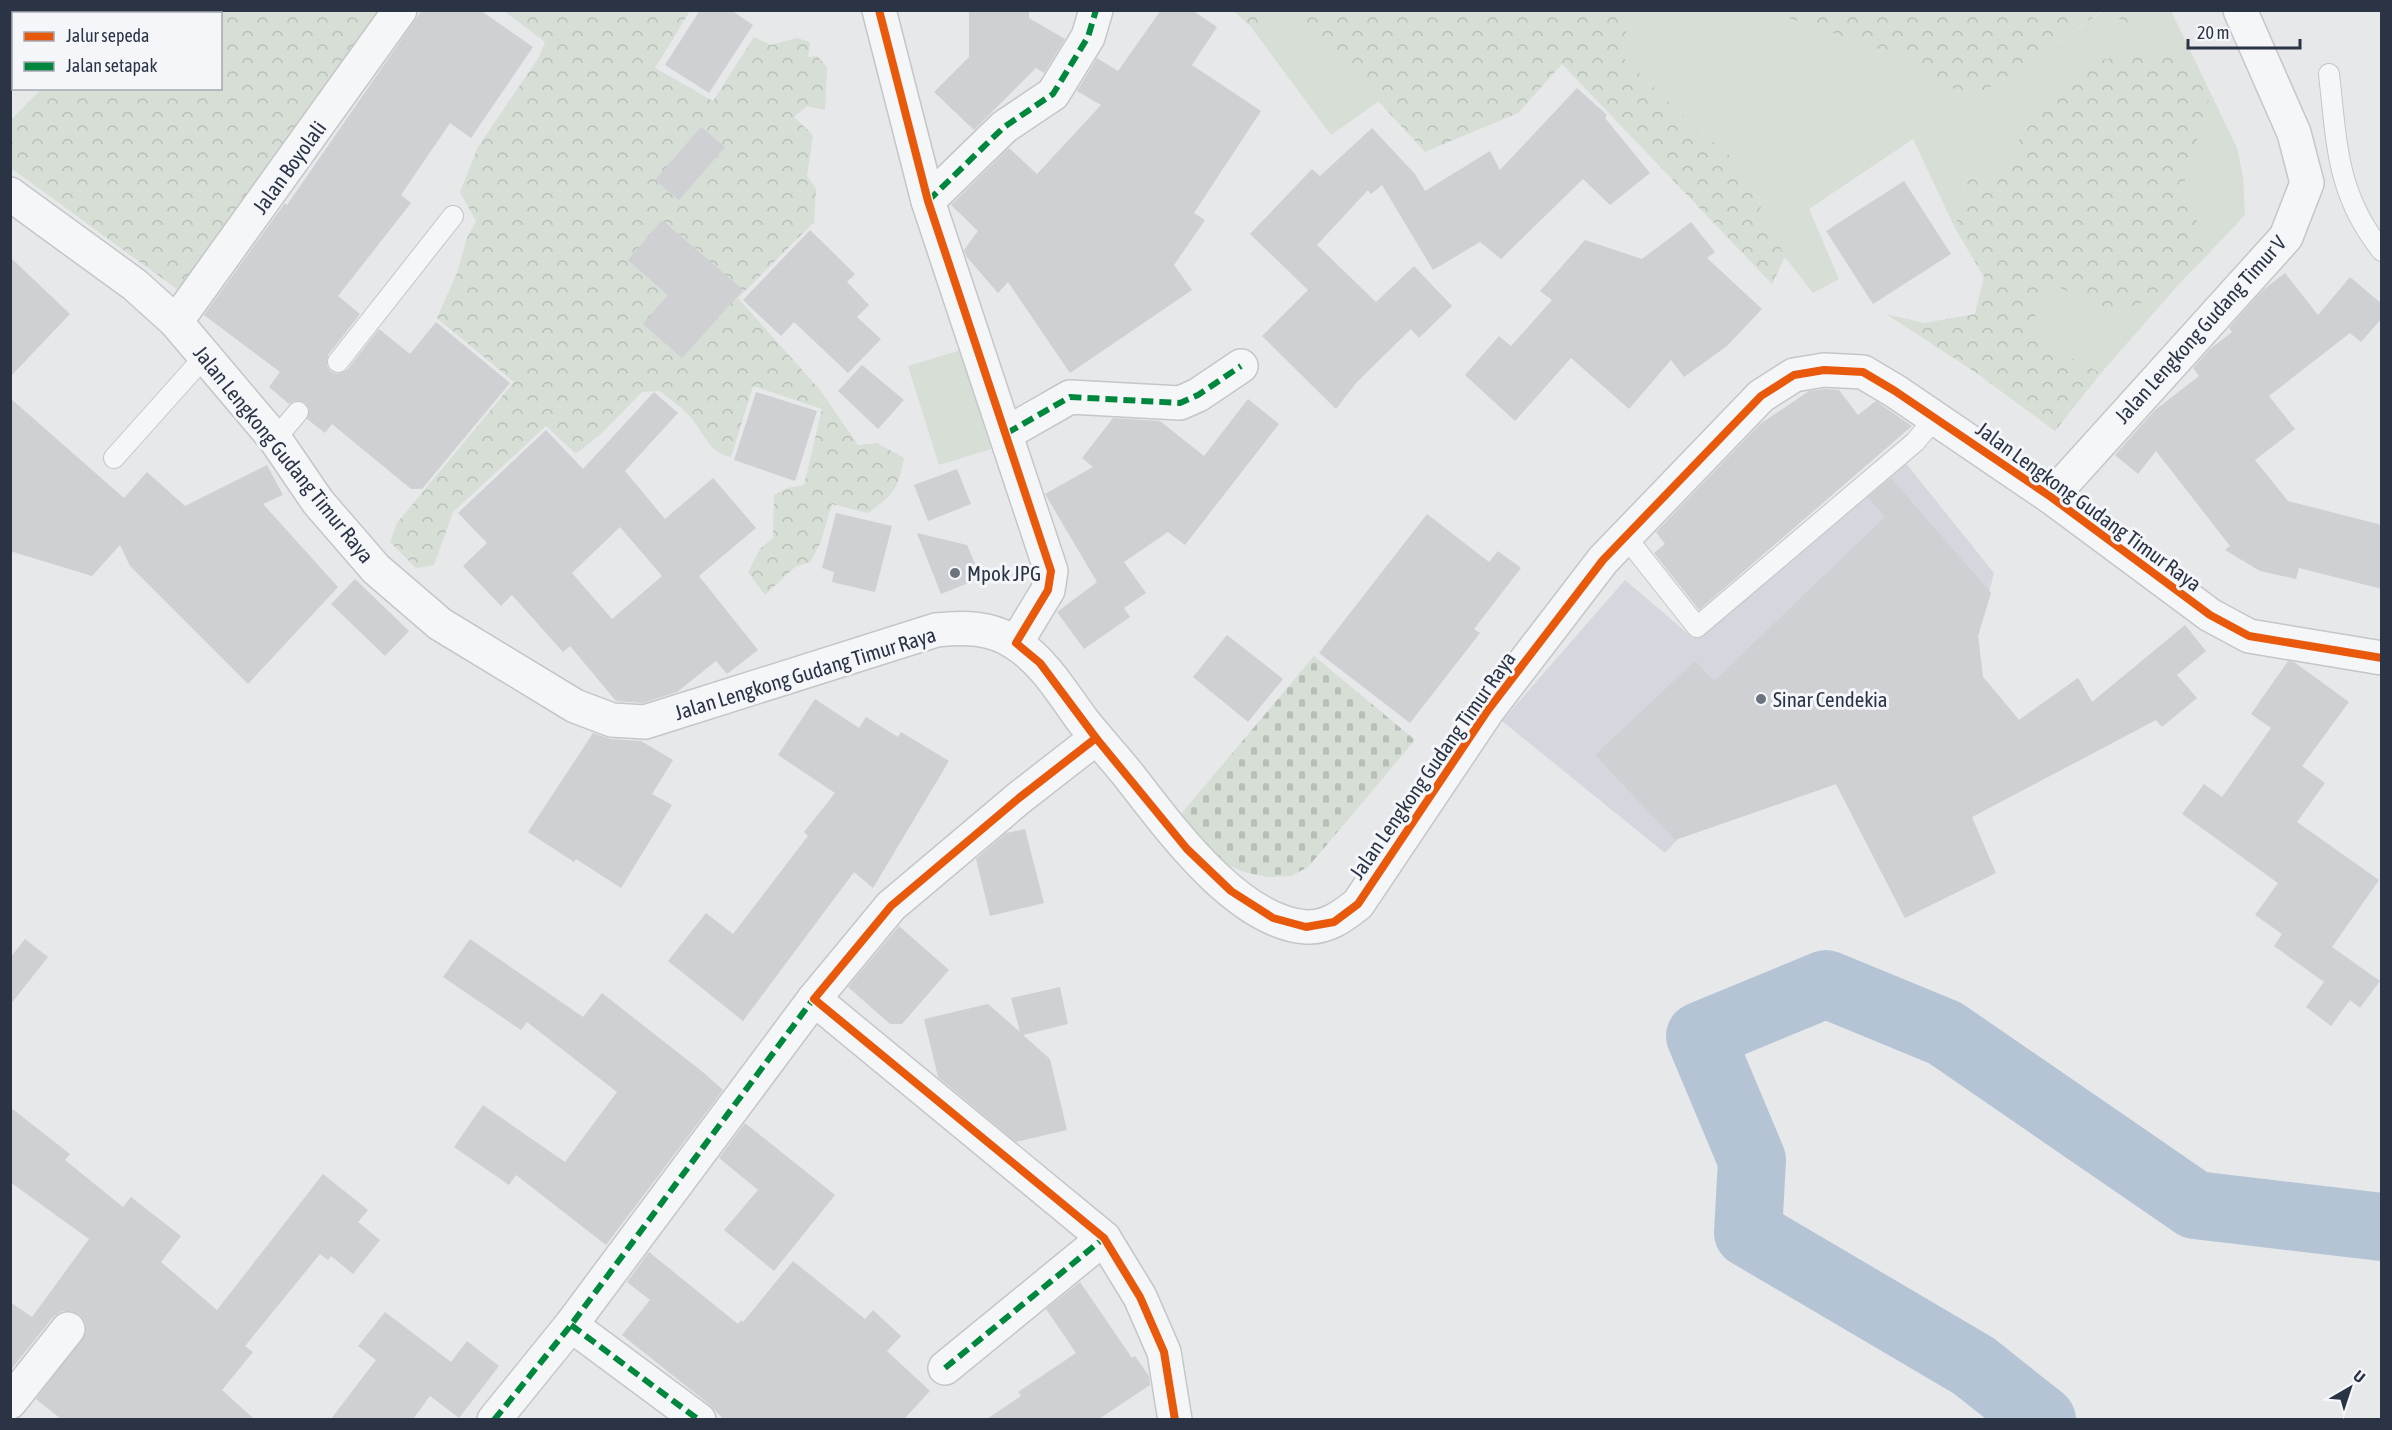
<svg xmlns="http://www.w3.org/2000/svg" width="2392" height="1430" font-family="'Asap Condensed',sans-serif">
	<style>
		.built { fill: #d4d7dd }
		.grass { fill: #d6ded6 }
		.forest { fill: url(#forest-crowns) }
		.cemetery { fill: url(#cemetery-stones) }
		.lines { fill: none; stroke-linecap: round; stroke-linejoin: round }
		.river { stroke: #b4c4d5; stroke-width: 68 }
		.building { fill: #ced0d3; fill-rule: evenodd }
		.service-casing { stroke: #c4c6c8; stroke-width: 22 }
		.minor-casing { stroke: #c4c6c8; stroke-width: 36 }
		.tertiary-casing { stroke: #c4c6c8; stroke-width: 36 }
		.service { stroke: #f5f6f7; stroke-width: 20 }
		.minor { stroke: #f5f6f7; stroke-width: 33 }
		.tertiary { stroke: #f5f6f7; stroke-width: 33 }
		.quiet { stroke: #00873e; stroke-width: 6; stroke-dasharray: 12 6; stroke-linecap: butt }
		.cycleway-casing { stroke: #f4f6f9; stroke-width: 11 }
		.cycleway { stroke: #e8590c; stroke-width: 8 }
		.poi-dot { fill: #6c737f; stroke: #f4f6f9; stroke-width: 2 }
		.labels { text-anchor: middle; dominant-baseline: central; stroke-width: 6; stroke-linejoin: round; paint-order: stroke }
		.street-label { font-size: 21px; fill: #2b3445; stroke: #f4f6f9 }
		.poi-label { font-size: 21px; fill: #2b3445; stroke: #f4f6f9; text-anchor: start }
	</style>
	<defs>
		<pattern id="forest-crowns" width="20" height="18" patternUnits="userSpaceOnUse" patternTransform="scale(1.5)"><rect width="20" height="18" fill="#d6ded6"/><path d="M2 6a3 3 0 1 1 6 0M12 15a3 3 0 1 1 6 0" fill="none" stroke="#b8bfb9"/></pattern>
		<pattern id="cemetery-stones" width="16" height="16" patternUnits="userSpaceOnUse" patternTransform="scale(1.5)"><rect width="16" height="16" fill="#d6ded6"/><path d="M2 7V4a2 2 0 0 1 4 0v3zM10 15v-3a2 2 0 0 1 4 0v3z" fill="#b8bfb9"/></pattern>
	</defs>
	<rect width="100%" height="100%" fill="#e6e8ea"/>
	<path class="built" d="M1900,456L1994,573L1978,636L1983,677L2019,720L2078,678L2116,741L1972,817L1905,918L1836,784L1678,839L1665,853L1502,721L1625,580L1693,638Z"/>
	<g class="grass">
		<path d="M1285,11H1314L1303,18L1379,101L1331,135L1251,27Z"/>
		<path d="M1630,11H1768L1893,54L1971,99L2036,58L2103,11L2134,25L2146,11H2171L2237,148L2243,176L2245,215L2210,252L2182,187L2211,93L2027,125L2004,167L1967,180L1955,228L1913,139L1809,209L1839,279L1813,293L1785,257L1739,163L1692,125L1622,56Z"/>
		<path d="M2180,283L2101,373L2028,336L2043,295L2058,287L2120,314Z"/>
		<path d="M961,350L991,449L939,465L908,366Z"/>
	</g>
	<g class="forest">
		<path d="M115,11H392L185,295L11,168V120L41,89L220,88V14L112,13Z"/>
		<path d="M504,11H690L655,68L713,101L754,37L771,45L797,38L810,42L808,57L817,56L827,67L825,110L807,106L794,117L813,135L807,176L816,189L814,222L738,298L820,390L858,445L877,443L904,458C897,491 895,493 868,513L832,504L820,544L810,562L795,567L765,595L748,572L760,549L773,538L774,495L787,488L804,485L822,409L753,386L731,457C710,453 705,435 692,419C684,409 671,400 660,391L642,392L602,433L576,454L546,426L453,512L434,565L416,568L390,542L397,523L514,382L437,318L457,273L467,238L476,221L460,192L478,147L539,57L545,42Z"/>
		<path d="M1234,11H1285L1251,27Z"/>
		<path d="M1314,11H1630L1622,56L1692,125L1739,163L1785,257L1772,284L1562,64L1518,113L1425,152L1302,18Z"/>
		<path d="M1768,11H2146L2134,26L2102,11L2036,58L1971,99L1893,54Z"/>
		<path d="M2171,55L2211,93L2183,187L2210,252L2180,283L2120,314L2058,287L2043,295L2028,336L2101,373L2055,431L1975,372L1886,314L1924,323L1975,314L1984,277L1955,228L1967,180L2004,167L2027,125L2079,64L2124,56Z"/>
	</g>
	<path class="cemetery" d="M1314,656L1415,740L1308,867L1291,876L1267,877L1244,872L1217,860L1176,820Z"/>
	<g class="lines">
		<path class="river" d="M2042,1420L1974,1366L1748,1233L1752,1160L1700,1036L1826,984L1945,1033L2195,1205L2382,1227"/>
	</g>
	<g class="building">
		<path d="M422,10H480L533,47L471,138L450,123L401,195L411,203L338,296L360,314L328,355L327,366L331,372L337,374L347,370L379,329L410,354L436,322L510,383L422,489H411L332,424L325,433L307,419L309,409L305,403L295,401L289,404L269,387L280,372L204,315L285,203L287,205Z"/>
		<path d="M700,10H731L753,25L709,93L665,65Z"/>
		<path d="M969,10H1029V18L1065,39L1044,73L1036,68L974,130L934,92L969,57Z"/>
		<path d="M1161,10H1192L1217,27L1192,65L1261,111L1194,213L1205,220L1174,265L1192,290L1070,373L1008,282L998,293L966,256L964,250L978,231L951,205L1009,148L1037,174L1101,105L1077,91L1097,58L1118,71Z"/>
		<path d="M1577,88L1607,115L1605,118L1650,173L1610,205L1583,179L1501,259L1480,242L1433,270L1382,185L1371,194L1368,190L1317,245L1376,302L1414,266L1452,306L1419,338L1411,329L1356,383L1336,409L1262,336L1308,290L1250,234L1312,169L1320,176L1372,128L1415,174L1425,191L1490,151L1500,170Z"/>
		<path d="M701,127L725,147L679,200L655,180Z"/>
		<path d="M1904,181L1951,254L1873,304L1826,231Z"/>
		<path d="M662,220L743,290L682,358L643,324L668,295L628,260Z"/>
		<path d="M1691,222L1715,252L1707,258L1762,309L1727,346L1684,377L1671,360L1629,409L1571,358L1515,421L1465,375L1499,336L1511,346L1552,300L1540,291L1585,240L1642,259Z"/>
		<path d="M810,230L855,274L847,282L869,305L857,317L881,339L848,373L794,322L781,336L743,300Z"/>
		<path d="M10,257L70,314L10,377Z"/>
		<path d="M2285,273L2318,315L2350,277L2382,304V318L2361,342L2350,333L2269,396L2295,429L2255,460L2288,501L2382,525V589L2299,568L2296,579L2260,571L2225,550L2230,546L2156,451L2138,474L2115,455L2155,410L2199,376L2193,368L2210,349L2232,332L2229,328L2263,290Z"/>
		<path d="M862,365L904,400L878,429L838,391Z"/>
		<path d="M1825,389L1839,390L1858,415L1876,401L1912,426L1699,610L1654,553L1665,544L1656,532L1760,424L1809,391Z"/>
		<path d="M654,392L678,413L625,471L665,519L713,478L756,528L699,576L758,650L727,674L716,661L677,692L643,703L616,701L570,646L563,652L512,595L501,606L463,566L487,543L458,513L546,430L583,469ZM620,527L662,576L612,619L572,573Z"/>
		<path d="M756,392L817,411L795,481L734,460Z"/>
		<path d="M10,398L124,498L147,472L185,506L267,465L283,495L263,504L338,587L248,684L130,566L120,545L92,576L10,551Z"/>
		<path d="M1248,399L1279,424L1185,545L1168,532L1124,562L1146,593L1124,608L1130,617L1084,649L1057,612L1097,582L1045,494L1093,467L1082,458L1113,418L1160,421L1204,456Z"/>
		<path d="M957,469L971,504L928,521L914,485Z"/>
		<path d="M1891,478L1991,593L1978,636L1983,677L2019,720L2078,678L2092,702L2185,625L2206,651L2177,675L2197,698L2162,727L2156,720L1972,817L1996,873L1905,918L1836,784L1675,840L1595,755L1695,661L1714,681L1885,517L1868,497Z"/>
		<path d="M836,513L892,526L875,592L832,582L834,572L822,568Z"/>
		<path d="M1427,514L1489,562L1498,551L1521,568L1474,629L1480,633L1410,723L1319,653Z"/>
		<path d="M917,533L967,545L981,578L941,594Z"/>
		<path d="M355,579L409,631L385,656L331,604Z"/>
		<path d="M1227,635L1283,679L1248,722L1193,677Z"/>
		<path d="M2288,661L2294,662L2349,702L2302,766L2325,783L2297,822L2379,880L2332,947L2380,981L2360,1008L2350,1000L2331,1026L2306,1007L2324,982L2274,946L2282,934L2255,915L2278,883L2182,814L2204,784L2222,797L2271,728L2251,714Z"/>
		<path d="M815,699L859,728L866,717L898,737L901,732L949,761L873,888L854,872L743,1021L668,961L706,913L733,934L808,836L804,832L835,793L778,755Z"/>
		<path d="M593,733L611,739L641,741L673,760L652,794L672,805L621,888L576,859L574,862L528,832Z"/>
		<path d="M1025,829L1044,903L990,916L976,859L1006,833Z"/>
		<path d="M899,926L949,970L902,1024H890L848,987Z"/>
		<path d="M25,939L48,957L10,1005V958Z"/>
		<path d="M470,939L583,1017L602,993L704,1073L723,1090L606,1245L516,1175L509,1185L454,1147L483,1105L565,1162L617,1092L527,1022L521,1030L443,977Z"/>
		<path d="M1060,987L1068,1024L1023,1035L1050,1059L1067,1130L1016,1142L938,1077L924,1019L988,1004L1020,1032L1011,998Z"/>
		<path d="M10,1107L70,1154L65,1160L123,1207L131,1197L181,1236L161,1262L217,1310L323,1174L368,1210L358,1222L380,1240L353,1274L331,1256L328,1260L320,1254L245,1346L253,1352L222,1390L254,1419H61L36,1399L86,1332L85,1322L80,1315L71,1311H62L53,1317L10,1371V1302L32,1317L89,1239L10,1182Z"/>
		<path d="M745,1123L835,1195L774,1271L724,1230L758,1190L719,1158Z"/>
		<path d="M649,1252L738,1324L741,1320L743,1322L793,1261L865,1319L873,1310L901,1336L887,1351L930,1391L904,1419H723L710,1405L622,1335L650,1300L627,1282Z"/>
		<path d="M1080,1282L1132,1358L1135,1356L1149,1376L1150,1385L1099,1419H987L1021,1396L1018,1392L1076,1353L1046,1309Z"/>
		<path d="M385,1312L451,1362L467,1341L499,1366L459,1418L430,1396L413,1419H331L376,1360L358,1346Z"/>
	</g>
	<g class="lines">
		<defs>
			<g id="service">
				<path d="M2329,74C2337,143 2336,194 2382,251"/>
				<path d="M338,362L453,216"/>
				<path d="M275,439L298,412"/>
				<path d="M114,458L206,355"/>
				<path d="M1625,536L1697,627L1915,442L1935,418"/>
			</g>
			<g id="minor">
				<path d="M879,10L928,201L1051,571L1048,590L1016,643"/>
				<path d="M928,201L1004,127L1053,94L1088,37L1096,10"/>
				<path d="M176,322L400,10"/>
				<path d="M1007,433L1070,397L1180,403L1198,395L1241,366"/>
				<path d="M2051,497L2286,237L2307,183L2294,133L2240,10"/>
				<path d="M814,999L1104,1238L1140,1297L1164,1352L1175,1420"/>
				<path d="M571,1325L699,1420"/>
				<path d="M945,1368L1104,1238"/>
				<path d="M10,1402L68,1329"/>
				<path d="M494,1420L571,1325L814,999L891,906L1019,798L1096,738"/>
			</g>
			<path id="tertiary" d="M10,194L135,285L176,322L275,439L318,502L376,569L440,624L575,706L612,720L645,722L936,630C964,627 991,627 1015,643C1044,661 1063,694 1083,721C1098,740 1115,758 1130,777C1169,827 1237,922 1306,927C1327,928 1343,916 1358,904L1488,710L1603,560L1761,396L1794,375L1824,370L1863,372L1895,391L2051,497L2210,615L2249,636L2382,658"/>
		</defs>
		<use href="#service" class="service-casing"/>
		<use href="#minor" class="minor-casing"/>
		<use href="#tertiary" class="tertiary-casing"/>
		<use href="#service" class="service"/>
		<use href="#minor" class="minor"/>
		<use href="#tertiary" class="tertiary"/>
		<g class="quiet">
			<path d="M928,201L1004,127L1053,94L1088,37L1096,10"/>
			<path d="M1007,433L1070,397L1180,403L1198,395L1241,366"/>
			<path d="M571,1325L699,1420"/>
			<path d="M945,1368L1104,1238"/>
			<path d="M494,1420L571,1325L817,994"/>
		</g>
		<defs>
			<g id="cycleway">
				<path d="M879,10L928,201L1051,571L1048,590L1016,643L1040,663L1096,738L1187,849L1231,891L1273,918L1306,927L1334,922L1358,904L1488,710L1603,560L1761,396L1794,375L1824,370L1863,372L1895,391L2051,497L2210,615L2249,636L2382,658"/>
				<path d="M1096,738L1019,798L891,906L814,999L1104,1238L1140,1297L1164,1352L1175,1420"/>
			</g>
		</defs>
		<use href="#cycleway" class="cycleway-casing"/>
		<use href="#cycleway" class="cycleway"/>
	</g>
	<g class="poi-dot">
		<circle cx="955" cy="573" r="6"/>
		<circle cx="1761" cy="699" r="6"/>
	</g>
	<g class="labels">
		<g class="street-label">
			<text transform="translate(289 167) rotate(-54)">Jalan Boyolali</text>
			<text transform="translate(2200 329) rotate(-48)">Jalan Lengkong Gudang Timur V</text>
			<text transform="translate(284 454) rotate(51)">Jalan Lengkong Gudang Timur Raya</text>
			<text transform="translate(2089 506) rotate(36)">Jalan Lengkong Gudang Timur Raya</text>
			<text transform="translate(805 673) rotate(-17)">Jalan Lengkong Gudang Timur Raya</text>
			<text transform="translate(1432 765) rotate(-55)">Jalan Lengkong Gudang Timur Raya</text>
		</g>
		<g class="poi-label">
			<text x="967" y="573">Mpok JPG</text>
			<text x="1773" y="699">Sinar Cendekia</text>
		</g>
	</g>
	<rect width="2392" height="1430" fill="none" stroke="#2b3445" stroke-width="24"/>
	<rect x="12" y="12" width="210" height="78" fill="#f4f6f9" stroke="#a4a8b1" stroke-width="1.5"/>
	<rect x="24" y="32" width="30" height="9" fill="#e8590c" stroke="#a4a8b1" stroke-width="1.5"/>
	<text x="66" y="42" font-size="18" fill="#2b3445">Jalur sepeda</text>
	<rect x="24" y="62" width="30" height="9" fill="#00873e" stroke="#a4a8b1" stroke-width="1.5"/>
	<text x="66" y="72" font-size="18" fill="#2b3445">Jalan setapak</text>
	<g transform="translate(2350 1388) rotate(39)" stroke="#f4f6f9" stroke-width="4.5" paint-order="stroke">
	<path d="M0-4.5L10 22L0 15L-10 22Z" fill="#2b3445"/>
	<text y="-9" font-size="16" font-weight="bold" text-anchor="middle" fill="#2b3445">U</text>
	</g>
	<path d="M2188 39v9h112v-9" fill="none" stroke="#2b3445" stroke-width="3"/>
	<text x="2197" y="39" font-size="18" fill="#2b3445" stroke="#f4f6f9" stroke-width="4.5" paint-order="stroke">20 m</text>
</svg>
